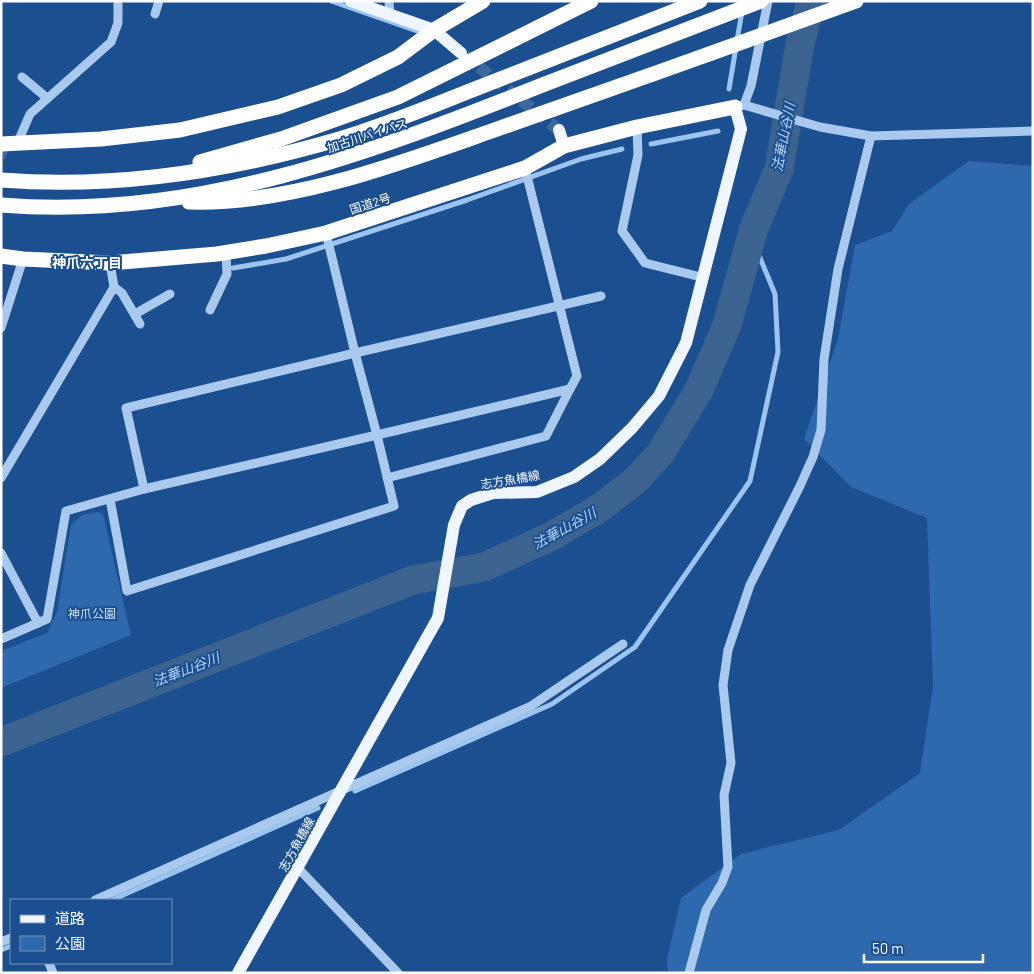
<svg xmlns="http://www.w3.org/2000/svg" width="1034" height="974" font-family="Barlow,'Noto Sans JP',sans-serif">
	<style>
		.green { fill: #2e69ad }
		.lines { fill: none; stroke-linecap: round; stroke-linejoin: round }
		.stream { stroke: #9cc4f0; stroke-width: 5 }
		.river { stroke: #3c6290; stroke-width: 29 }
		.minor-tunnel { stroke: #3d69a0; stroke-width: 9; stroke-dasharray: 9 4.5; stroke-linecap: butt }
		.major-tunnel { stroke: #3d69a0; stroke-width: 12; stroke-dasharray: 12 6; stroke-linecap: butt }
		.minor { stroke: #a9c9ee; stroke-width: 9 }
		.major { stroke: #f0f6ff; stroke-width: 12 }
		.highway { stroke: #fff; stroke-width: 15 }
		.highway-bridge { stroke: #fff; stroke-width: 15 }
		.labels { text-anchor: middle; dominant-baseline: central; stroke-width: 4; stroke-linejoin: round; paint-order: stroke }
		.street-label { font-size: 12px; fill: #fff; stroke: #1b4f8f }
		.park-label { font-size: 12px; fill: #cfe3fa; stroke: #1b4f8f }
		.water-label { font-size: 14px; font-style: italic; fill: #b5d3f5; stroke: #1b4f8f }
		.neighbourhood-label { font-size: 14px; font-weight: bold; fill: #fff; stroke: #1b4f8f }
	</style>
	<rect width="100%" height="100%" fill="#1b4f8f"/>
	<g class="green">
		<path d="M969,161L1033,166V973H668L667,959L681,898L741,854L839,830L920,773L933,686L927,518L851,487L804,439L838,339L855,245L892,231L909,204Z"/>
		<path d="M97,512L103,514L131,635L1,688V651L47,633L57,612L71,525L82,515Z"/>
	</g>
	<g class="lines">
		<g class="stream">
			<path d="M331,1L420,32"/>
			<path d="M729,89L742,11"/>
			<path d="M651,144L718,131"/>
			<path d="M233,268L286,259L467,200L581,159L622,149"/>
			<path d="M355,791L552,704L635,647L750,481L778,352L775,294L751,236"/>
			<path d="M112,900L318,808"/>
			<path d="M1,950L11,946"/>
		</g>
		<path class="river" d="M1,742L413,580L484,567L550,537L598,509L635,481L660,454L699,390L727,325L754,228L779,169L800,44L811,1"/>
		<path class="minor-tunnel" d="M1,158L6,144"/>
		<path class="major-tunnel" d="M465,56L559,130"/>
		<g class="minor">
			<path d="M389,1L390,15"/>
			<path d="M155,14L159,1"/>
			<path d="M22,77L47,98"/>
			<path d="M744,105L751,86L768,1"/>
			<path d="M735,107L744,105L820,127L871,136L1033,131"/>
			<path d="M637,127L638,155L622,231L645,263L701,277"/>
			<path d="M17,144L30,114L111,42L118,23V1"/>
			<path d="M326,233L355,353L601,296"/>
			<path d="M114,287L122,293L140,324"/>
			<path d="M210,310L227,274L226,253"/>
			<path d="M135,314L170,294"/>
			<path d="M1,328L23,259"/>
			<path d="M1,478L114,287L110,263"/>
			<path d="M387,478L546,436L570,389"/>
			<path d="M144,489L126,408L355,353L377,435L570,389L577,376L525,168"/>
			<path d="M1,553L38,623"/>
			<path d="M1,639L47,619L66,511L144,489L377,435L394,506L127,591L110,499"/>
			<path d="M298,868L398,973"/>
			<path d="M95,900L531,706L623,644"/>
			<path d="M1,942L11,938"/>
			<path d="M49,963L53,973"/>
			<path d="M689,973L706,910L722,883L728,867L724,795L731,763L723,685L728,650L750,585L799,488L813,457L821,430L824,359L838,269L871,136"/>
		</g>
		<g class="major">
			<path d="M351,1L434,30L461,53"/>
			<path d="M559,130L564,146"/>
			<path d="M238,973L438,618L454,525L462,506L471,500L493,493L537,492L574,477L600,459L632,428L659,396L686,343L741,129L735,107"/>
		</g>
		<g class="highway">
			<path d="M1,144L101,139L180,130L278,107L341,85L398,57L434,30L483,1"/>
			<path d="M200,162L281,139L398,97L591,1"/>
			<path d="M1,180C114,189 229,171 336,140C387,125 436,104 485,85C557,57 628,29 700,1"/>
			<path d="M189,202C286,205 393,166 483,134C559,107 634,81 709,54"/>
			<path d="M1,205C194,221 370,153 545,84C617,56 689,29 761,1"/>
			<path d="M1,256L23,259L110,263L217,254L266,246L326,233L525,168L564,146L637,127L735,107"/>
		</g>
		<path class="highway-bridge" d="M709,54L856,1"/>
	</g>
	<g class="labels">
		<g class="street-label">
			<text transform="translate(367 135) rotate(-18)">加古川バイパス</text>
			<text transform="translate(370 203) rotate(-18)">国道2号</text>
			<text transform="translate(510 479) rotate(-9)">志方魚橋線</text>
			<text transform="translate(296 844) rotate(-61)">志方魚橋線</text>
		</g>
		<g class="park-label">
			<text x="92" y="613">神爪公園</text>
		</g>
		<g class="water-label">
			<text transform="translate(783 137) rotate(-79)">法華山谷川</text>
			<text transform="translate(564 528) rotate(-29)">法華山谷川</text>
			<text transform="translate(186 669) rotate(-21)">法華山谷川</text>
		</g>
		<g class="neighbourhood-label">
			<text x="87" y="262">神爪六丁目</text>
		</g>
	</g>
	<rect width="1034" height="974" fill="none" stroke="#ffffff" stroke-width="5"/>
	<rect x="10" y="899" width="162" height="65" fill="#1b4f8f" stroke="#7695bc"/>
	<rect x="20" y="915" width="25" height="8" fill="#f0f6ff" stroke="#7695bc"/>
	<text x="55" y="924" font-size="15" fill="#ffffff">道路</text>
	<rect x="20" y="936" width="25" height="15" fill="#2e69ad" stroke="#7695bc"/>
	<text x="55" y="949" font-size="15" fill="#ffffff">公園</text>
	<path d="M864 954v8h119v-8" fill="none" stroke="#ffffff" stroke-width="2.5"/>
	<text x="872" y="954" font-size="15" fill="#ffffff" stroke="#1b4f8f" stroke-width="4" paint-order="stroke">50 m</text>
</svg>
